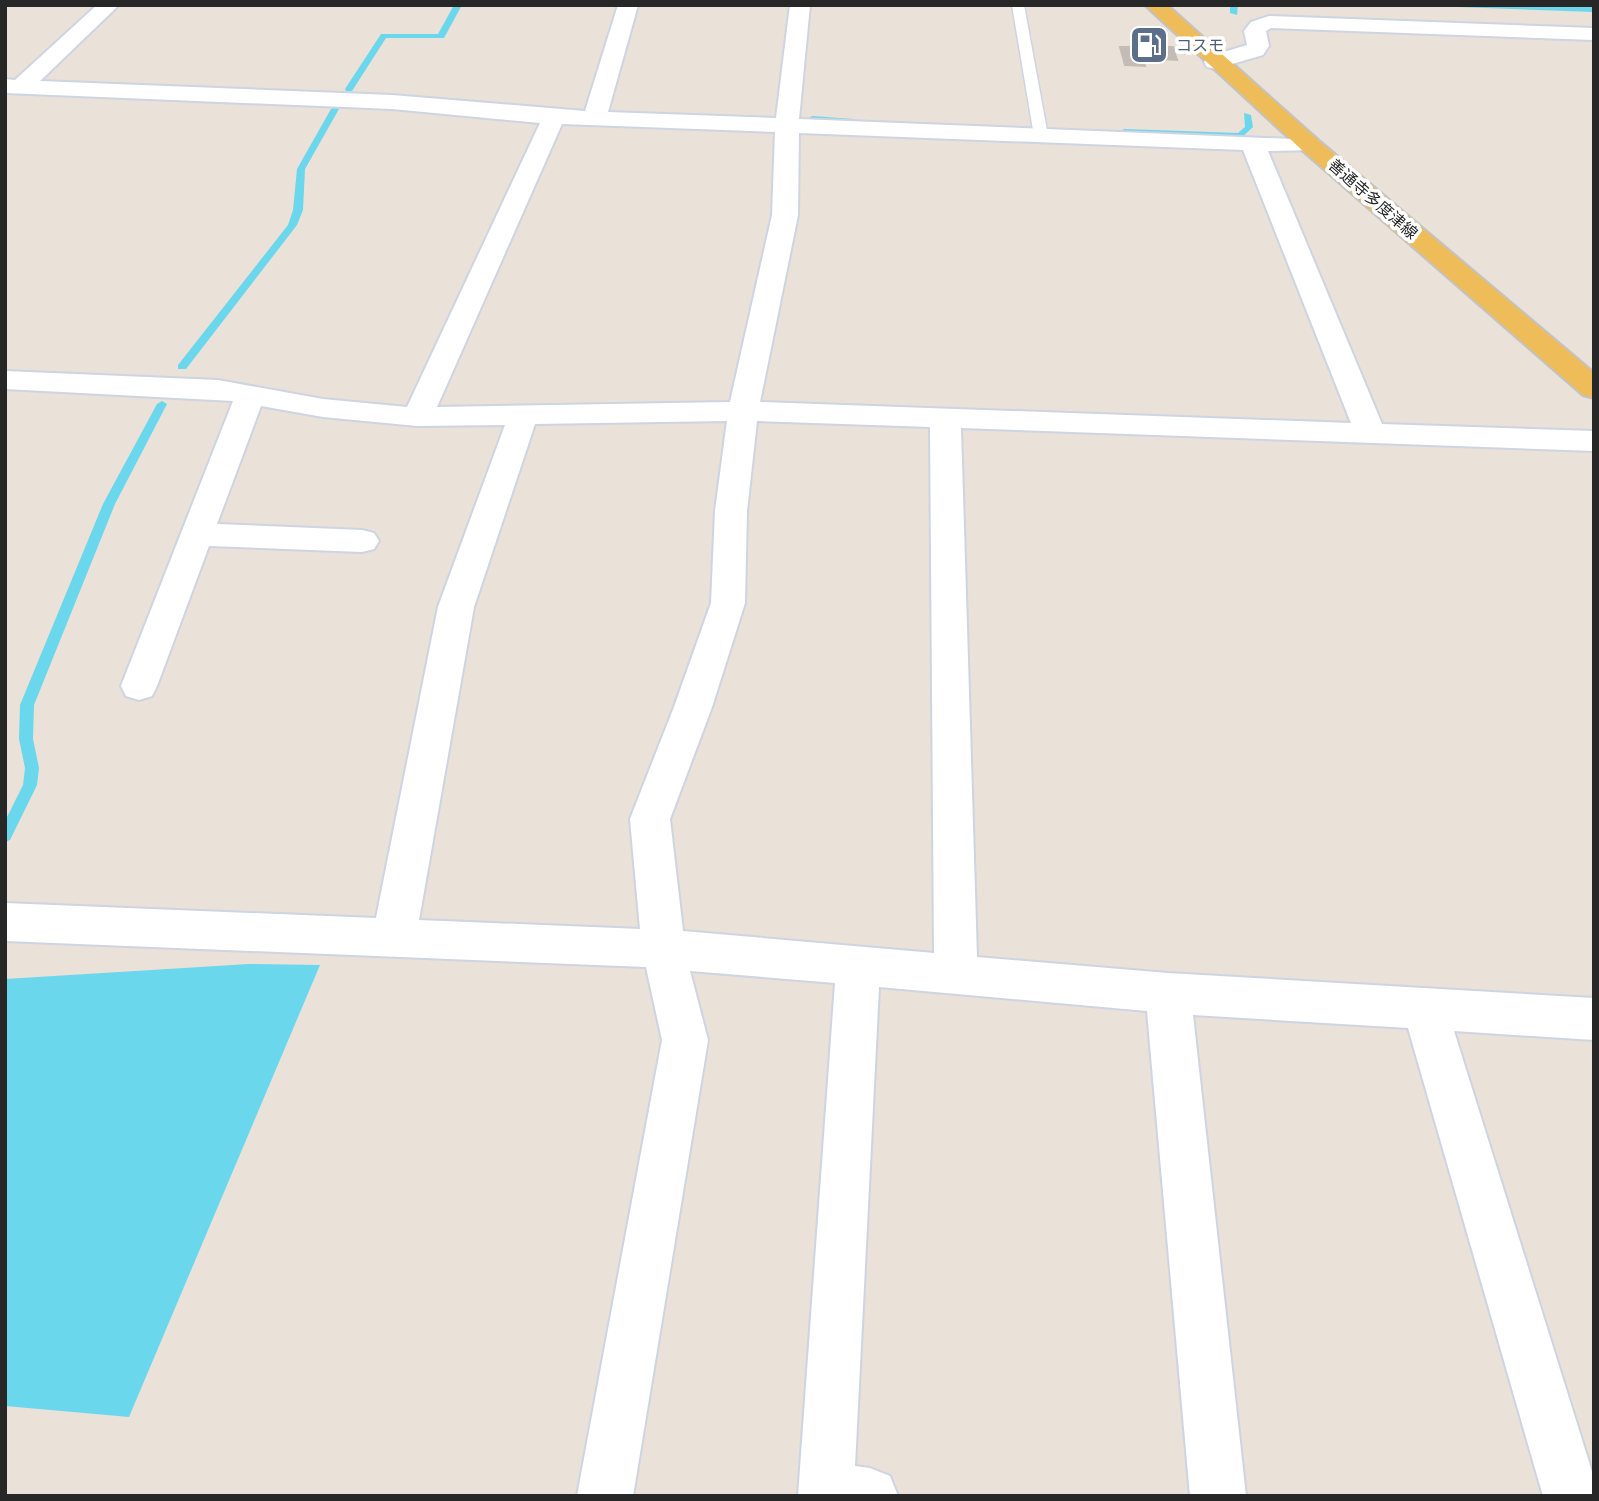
<svg xmlns="http://www.w3.org/2000/svg" width="1599" height="1501" font-family="'Public Sans','Noto Sans JP',sans-serif">
	<style>
		.water { fill: #6bd7ec }
		.lines { fill: none; stroke-linecap: round; stroke-linejoin: round }
		.stream { fill: #6bd7ec; fill-rule: evenodd }
		.building { fill: #c2bbb6; stroke: #c5bdb3; stroke-width: 2 }
		.service-casing { stroke: #ced4e1; stroke-width: 3 }
		.minor-casing { stroke: #ced4e1; stroke-width: 4 }
		.primary-casing { stroke: #c3c3c3; stroke-width: 4 }
		.service { fill: #fff; fill-rule: evenodd }
		.minor { fill: #fff; fill-rule: evenodd }
		.primary { fill: #eebc59; fill-rule: evenodd }
		.labels { text-anchor: middle; dominant-baseline: central; stroke-width: 7; stroke-linejoin: round; paint-order: stroke }
		.far-service-label { font-size: 16px; fill: #4e5e75; stroke: #fff; text-anchor: start }
		.far-street-label { font-size: 16px; fill: #272727; stroke: #fff }
	</style>
	<rect width="100%" height="100%" fill="#eae1d9"/>
	<g class="water">
		<path d="M1402,5H1594V12Z"/>
		<path d="M249,964L320,965L129,1417L5,1406V979Z"/>
	</g>
	<g class="lines">
		<g class="stream">
			<path d="M454,5H462L444,38H386L352,91H346L345,89L381,34H438Z"/>
			<path d="M1230,5H1238L1237,15L1230,13Z"/>
			<path d="M335,106L339,109L305,169L303,210L297,225L186,369H178V365L288,225L293,210L297,169L331,109Z"/>
			<path d="M1244,113L1251,115L1253,127L1240,139L1124,135L1120,132L1124,129L1238,133L1245,127Z"/>
			<path d="M812,116L853,119L857,122L853,125L809,121L808,119Z"/>
			<path d="M162,401L167,404L115,504L34,705L33,739L39,768L37,785L10,840L5,842V821L23,785L25,768L19,739L20,705L103,504L157,404Z"/>
		</g>
	</g>
	<g class="building">
		<path d="M1120,47H1134L1138,58H1143L1145,66L1125,65Z"/>
		<path d="M1134,47H1173L1177,60L1138,58Z"/>
	</g>
	<g class="lines">
		<defs>
			<path id="service" d="M1012,5H1024L1048,136L1041,140L1034,136Z"/>
			<g id="minor">
				<path d="M97,5H119L40,81L392,95L585,111L618,5H638L608,112L776,118L790,5H810L799,119L1318,140L1322,145L1318,150L1268,151L1382,424L1594,431V451L961,428L977,957L1168,973L1594,998V1040L1454,1031L1594,1478V1496H1543L1408,1028L1193,1015L1246,1496H1190L1147,1011L879,987L855,1466L870,1468L890,1476L898,1496H798L835,983L690,971L708,1040L633,1496H577L662,1040L646,967L5,941V903L376,918L438,607L505,425L417,426L323,417L261,406L217,524L362,530L374,533L379,541L374,549L362,552L209,546L157,686L152,696L139,700L126,696L121,686L233,401L5,389V371L218,380L323,399L407,407L540,123L392,109L5,93V79L15,80ZM562,124L775,132L772,215L730,402L437,407ZM799,133L1243,150L1351,423L760,402L798,215ZM727,421L715,511L711,603L674,707L630,819L640,929L419,920L474,607L535,424ZM757,421L930,427L934,953L683,931L670,819L712,707L745,603L747,511Z"/>
				<path d="M1269,16L1594,28V40L1271,28L1266,31L1269,46L1263,55L1215,69L1207,67L1204,62L1207,57L1247,45L1244,31L1251,22Z"/>
			</g>
			<path id="primary" d="M1145,5H1167L1318,140L1594,373V398L1583,395L1302,150Z"/>
		</defs>
		<use href="#service" class="service-casing"/>
		<use href="#minor" class="minor-casing"/>
		<use href="#primary" class="primary-casing"/>
		<use href="#service" class="service"/>
		<use href="#minor" class="minor"/>
		<use href="#primary" class="primary"/>
	</g>
	<defs>
		<symbol id="fuel-square" viewBox="-11 -11 22 22"><rect x="-9" y="-9" width="18" height="18" rx="4" fill="#5c6f8a" stroke="#fff"/><path d="M-5.5-6h7V0h2V4h1.3V-2.5L3-4.5l.8-.8L6-3V5H2.5V1h-1V6h-7ZM-4.2-4.7v3.2H.2V-4.7Z" fill="#fff"/></symbol>
	</defs>
	<g fill-rule="evenodd">
		<use href="#fuel-square" x="1127" y="23" width="44" height="44"/>
	</g>
	<g class="labels">
		<g class="far-service-label">
			<text x="1176" y="45">コスモ</text>
		</g>
		<g class="far-street-label">
			<text transform="translate(1373 199) rotate(41)">善通寺多度津線</text>
		</g>
	</g>
	<rect width="1599" height="1501" fill="none" stroke="#272727" stroke-width="14"/>
</svg>
